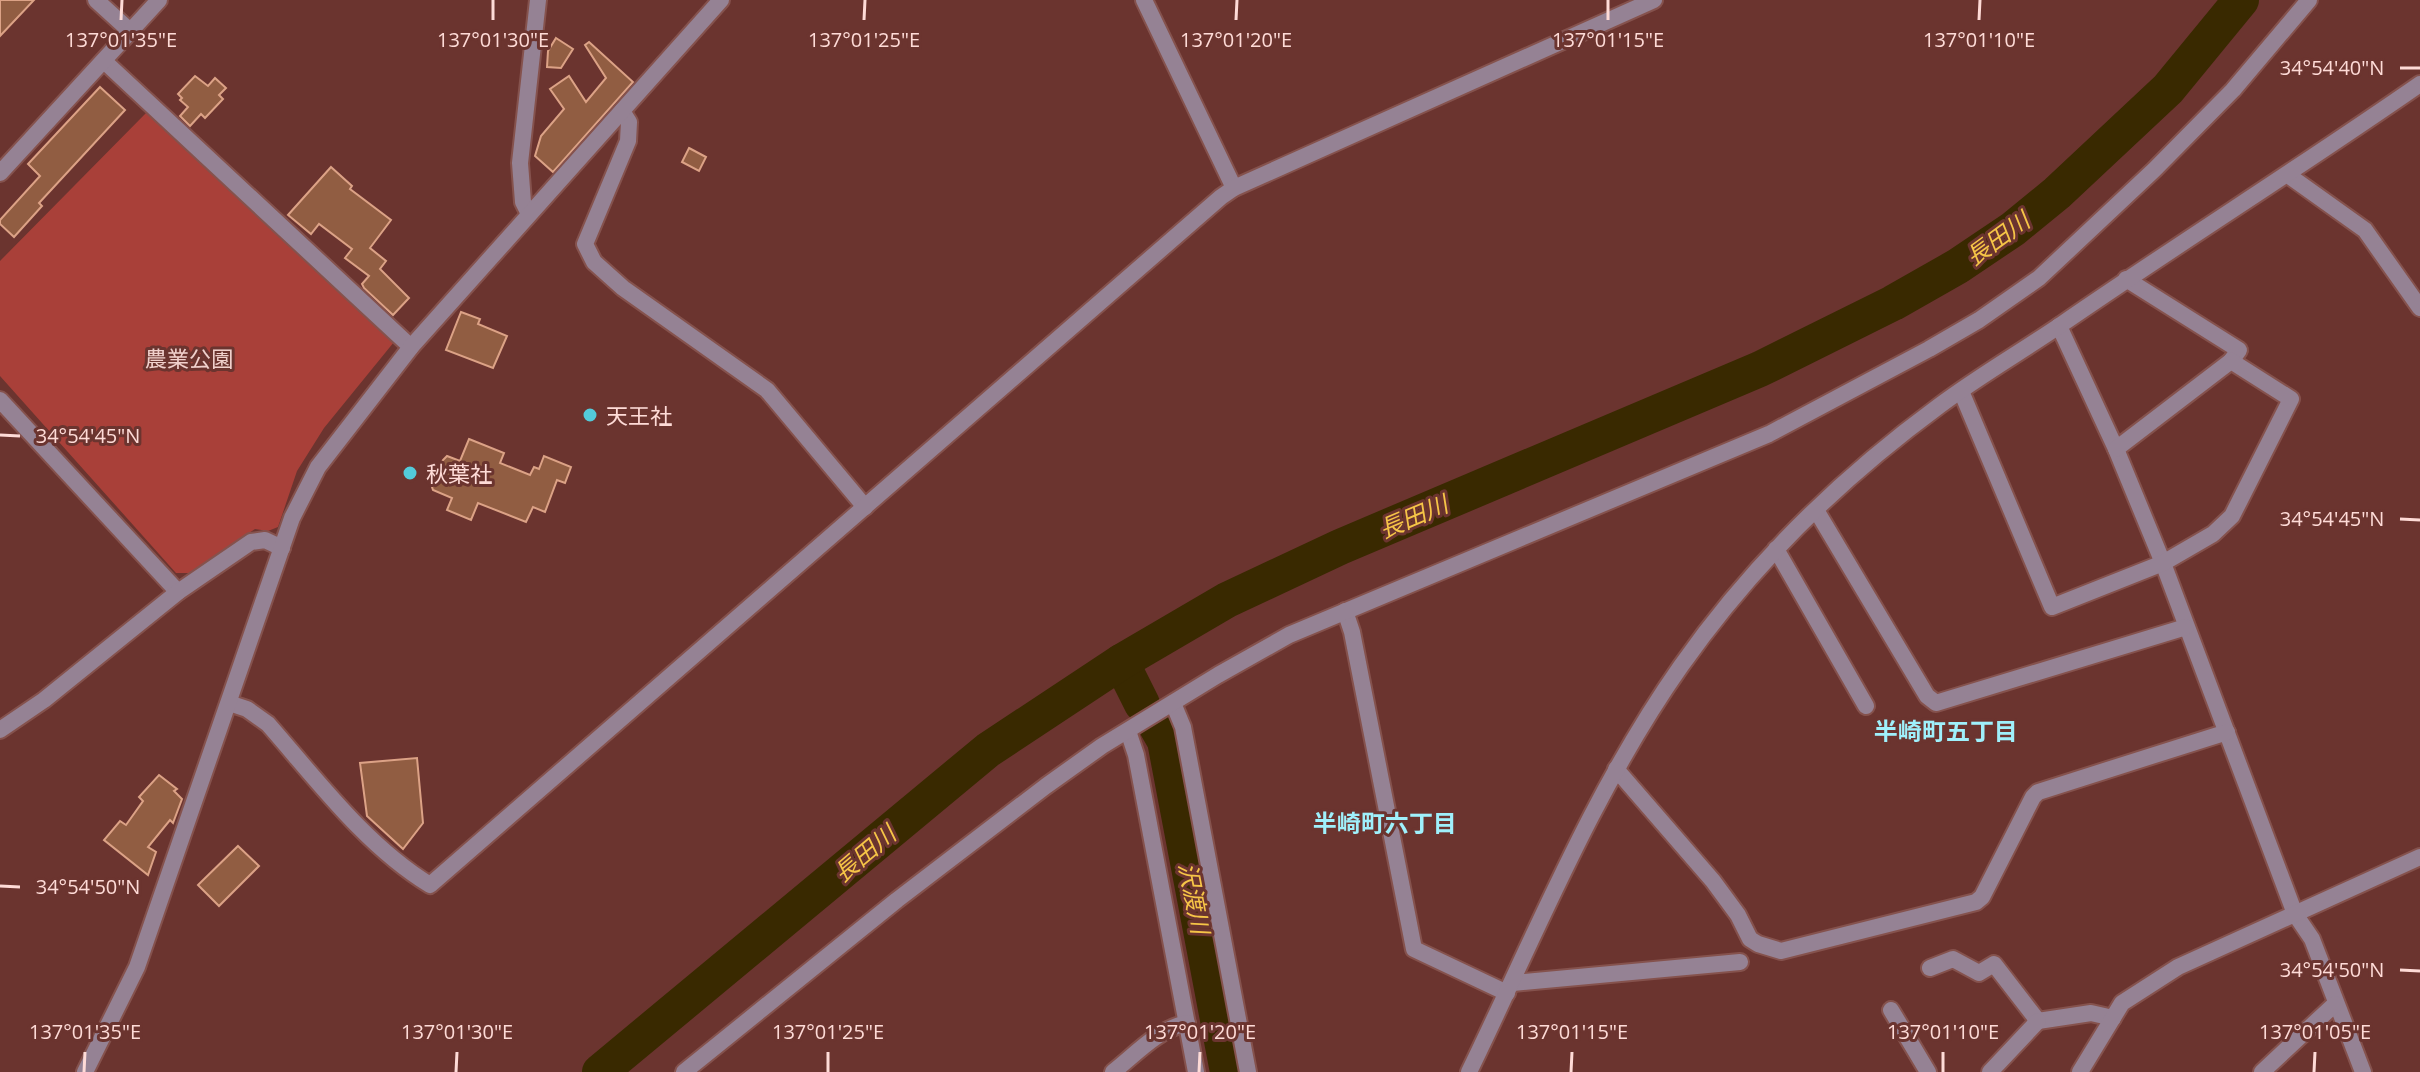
<svg xmlns="http://www.w3.org/2000/svg" width="2420" height="1072" font-family="'Open Sans','Noto Sans JP',sans-serif">
	<style>
		.green { fill: #a94039 }
		.lines { fill: none; stroke-linecap: round; stroke-linejoin: round }
		.river { stroke: #392900; stroke-width: 36 }
		.building { fill: #915d42; stroke: #dca286; stroke-width: 2 }
		.minor-casing { stroke: #85524d; stroke-width: 20 }
		.tertiary-casing { stroke: #85524d; stroke-width: 20 }
		.minor { stroke: #958294; stroke-width: 16 }
		.tertiary { stroke: #958294; stroke-width: 16 }
		.ticks { fill: none; stroke: #fedbd7; stroke-width: 3 }
		.poi-dot { fill: #53cbda; stroke: #6b342f; stroke-width: 3 }
		.labels { text-anchor: middle; dominant-baseline: central; stroke-width: 6; stroke-linejoin: round; paint-order: stroke }
		.park-label { font-size: 22px; fill: #f0d0cc; stroke: #6b342f }
		.poi-label { font-size: 22px; fill: #fedbd7; stroke: #6b342f; text-anchor: start }
		.water-label { font-size: 24px; font-style: italic; fill: #f6c547; stroke: #6b342f }
		.neighbourhood-label { font-size: 24px; font-weight: bold; fill: #9ff0fb; stroke: #6b342f }
		.ticks-label { font-size: 20px; text-anchor: middle; fill: #fedbd7; stroke: #6b342f; stroke-width: 6; stroke-linejoin: round; paint-order: stroke }
	</style>
	<rect width="100%" height="100%" fill="#6b342f"/>
	<path class="green" d="M147,112L394,342L324,428L297,471L278,527L268,531L255,529L189,573H176L0,376V261Z"/>
	<g class="lines">
		<g class="river">
			<path d="M1121,662L1142,704"/>
			<path d="M1157,727L1165,741L1228,1072"/>
			<path d="M600,1072L988,750L1121,662L1227,600L1340,547L1760,369L1893,303L1958,266L2013,229L2057,193L2168,89L2241,0"/>
		</g>
	</g>
	<g class="building">
		<path d="M0,0H34L0,36Z"/>
		<path d="M556,38L573,49L561,68L547,67L548,51Z"/>
		<path d="M589,42L633,82L553,172L535,156L541,136L564,109L550,89L569,76L586,102L606,78L585,45Z"/>
		<path d="M195,76L208,86L215,78L226,88L219,95L223,99L205,118L201,114L190,126L180,116L188,107L180,100L182,98L178,94Z"/>
		<path d="M100,87L125,110L39,203L42,206L14,237L0,224V220L40,176L28,164Z"/>
		<path d="M689,148L706,157L699,171L682,162Z"/>
		<path d="M331,167L352,186L350,189L391,220L370,248L386,261L380,269L409,298L393,315L364,288L362,284L369,276L345,258L352,249L319,224L311,234L288,215Z"/>
		<path d="M461,312L480,319L478,324L507,336L493,368L446,350Z"/>
		<path d="M469,439L504,453L500,463L530,475L534,467L539,469L544,456L571,467L565,483L557,480L545,512L533,507L526,522L478,503L471,520L447,510L452,498L433,490L432,487L443,460L447,456L460,461Z"/>
		<path d="M417,758L423,823L403,849L367,816L360,763Z"/>
		<path d="M159,775L177,789L174,791L182,799L173,823L170,820L148,847L156,852L148,875L104,840L120,821L126,825L143,801L139,797Z"/>
		<path d="M238,846L259,866L219,906L198,885Z"/>
	</g>
	<g class="lines">
		<defs>
			<g id="minor">
				<path d="M96,0L130,31"/>
				<path d="M1144,0L1234,188"/>
				<path d="M104,61L411,347"/>
				<path d="M622,111L629,122L628,141L585,244L594,262L623,288L767,390L865,507"/>
				<path d="M0,173L159,0"/>
				<path d="M2288,175L2365,230L2420,308"/>
				<path d="M529,214L523,202L520,163L538,0"/>
				<path d="M2126,279L2239,350L2231,361"/>
				<path d="M2059,326L2116,449L2163,563L2295,914L2312,939L2363,1072"/>
				<path d="M1961,391L2052,607L2163,563L2213,534L2232,516L2291,399L2231,361L2116,449"/>
				<path d="M0,400L178,592"/>
				<path d="M1816,510L1927,696L1936,703L2186,627"/>
				<path d="M1776,549L1866,706"/>
				<path d="M1345,611L1352,632L1414,949L1507,993"/>
				<path d="M229,703L247,709L268,724C317,780 366,846 430,885L1221,197L1234,188L1654,0"/>
				<path d="M1173,703L1183,727L1248,1072"/>
				<path d="M0,730L44,700L178,592L251,542L265,540L282,548"/>
				<path d="M1128,731L1136,755L1196,1072"/>
				<path d="M1616,769L1713,881L1738,915L1750,939L1758,944L1781,951L1976,902L1982,897L2033,797L2038,792L2227,732"/>
				<path d="M1930,968L1953,959L1979,973L1994,964L2038,1021L2091,1013L2113,1018"/>
				<path d="M1513,983L1740,962"/>
				<path d="M1891,1010L1928,1072"/>
				<path d="M684,1072L897,900L1046,786L1102,746L1218,675L1289,635L1769,434L1929,349L1979,320L2039,278L2154,170L2233,90L2309,0"/>
				<path d="M1113,1072C1136,1054 1158,1029 1187,1023"/>
				<path d="M1990,1072L2038,1021"/>
				<path d="M2080,1072L2122,1003L2178,967L2420,857"/>
				<path d="M2262,1072L2335,1004"/>
			</g>
			<g id="tertiary">
				<path d="M85,1072L137,967L292,518L318,467L411,347L721,0"/>
				<path d="M1469,1072C1536,934 1593,791 1681,666C1751,566 1841,478 1939,406C1979,376 2021,352 2062,324C2181,242 2302,166 2420,84"/>
			</g>
		</defs>
		<use href="#minor" class="minor-casing"/>
		<use href="#tertiary" class="tertiary-casing"/>
		<use href="#minor" class="minor"/>
		<use href="#tertiary" class="tertiary"/>
	</g>
	<path class="ticks" d="M121,20L122,0M493,20V0M864,20L865,0M1236,20L1237,0M1608,20V0M1979,20L1980,0M2400,68H2420M0,435L20,436M2400,519L2420,520M0,886L20,887M2400,970L2420,971M84,1072L85,1052M456,1072L457,1052M828,1072V1052M1199,1072L1200,1052M1571,1072L1572,1052M1943,1072V1052M2314,1072L2315,1052"/>
	<g class="poi-dot">
		<circle cx="590" cy="415" r="8"/>
		<circle cx="410" cy="473" r="8"/>
	</g>
	<g class="labels">
		<g class="park-label">
			<text x="189" y="358">農業公園</text>
		</g>
		<g class="poi-label">
			<text x="606" y="415">天王社</text>
			<text x="426" y="473">秋葉社</text>
		</g>
		<g class="water-label">
			<text transform="translate(1997 238) rotate(-36)">長田川</text>
			<text transform="translate(1413 516) rotate(-23)">長田川</text>
			<text transform="translate(864 853) rotate(-40)">長田川</text>
			<text transform="translate(1195 898) rotate(79)">沢渡川</text>
		</g>
		<g class="neighbourhood-label">
			<text x="1946" y="730">半崎町五丁目</text>
			<text x="1385" y="822">半崎町六丁目</text>
		</g>
	</g>
	<g class="ticks-label">
		<text x="121" y="47">137°01'35"E</text>
		<text x="493" y="47">137°01'30"E</text>
		<text x="864" y="47">137°01'25"E</text>
		<text x="1236" y="47">137°01'20"E</text>
		<text x="1608" y="47">137°01'15"E</text>
		<text x="1979" y="47">137°01'10"E</text>
		<text x="2332" y="75">34°54'40"N</text>
		<text x="88" y="443">34°54'45"N</text>
		<text x="2332" y="526">34°54'45"N</text>
		<text x="88" y="894">34°54'50"N</text>
		<text x="2332" y="977">34°54'50"N</text>
		<text x="85" y="1039">137°01'35"E</text>
		<text x="457" y="1039">137°01'30"E</text>
		<text x="828" y="1039">137°01'25"E</text>
		<text x="1200" y="1039">137°01'20"E</text>
		<text x="1572" y="1039">137°01'15"E</text>
		<text x="1943" y="1039">137°01'10"E</text>
		<text x="2315" y="1039">137°01'05"E</text>
	</g>
</svg>
